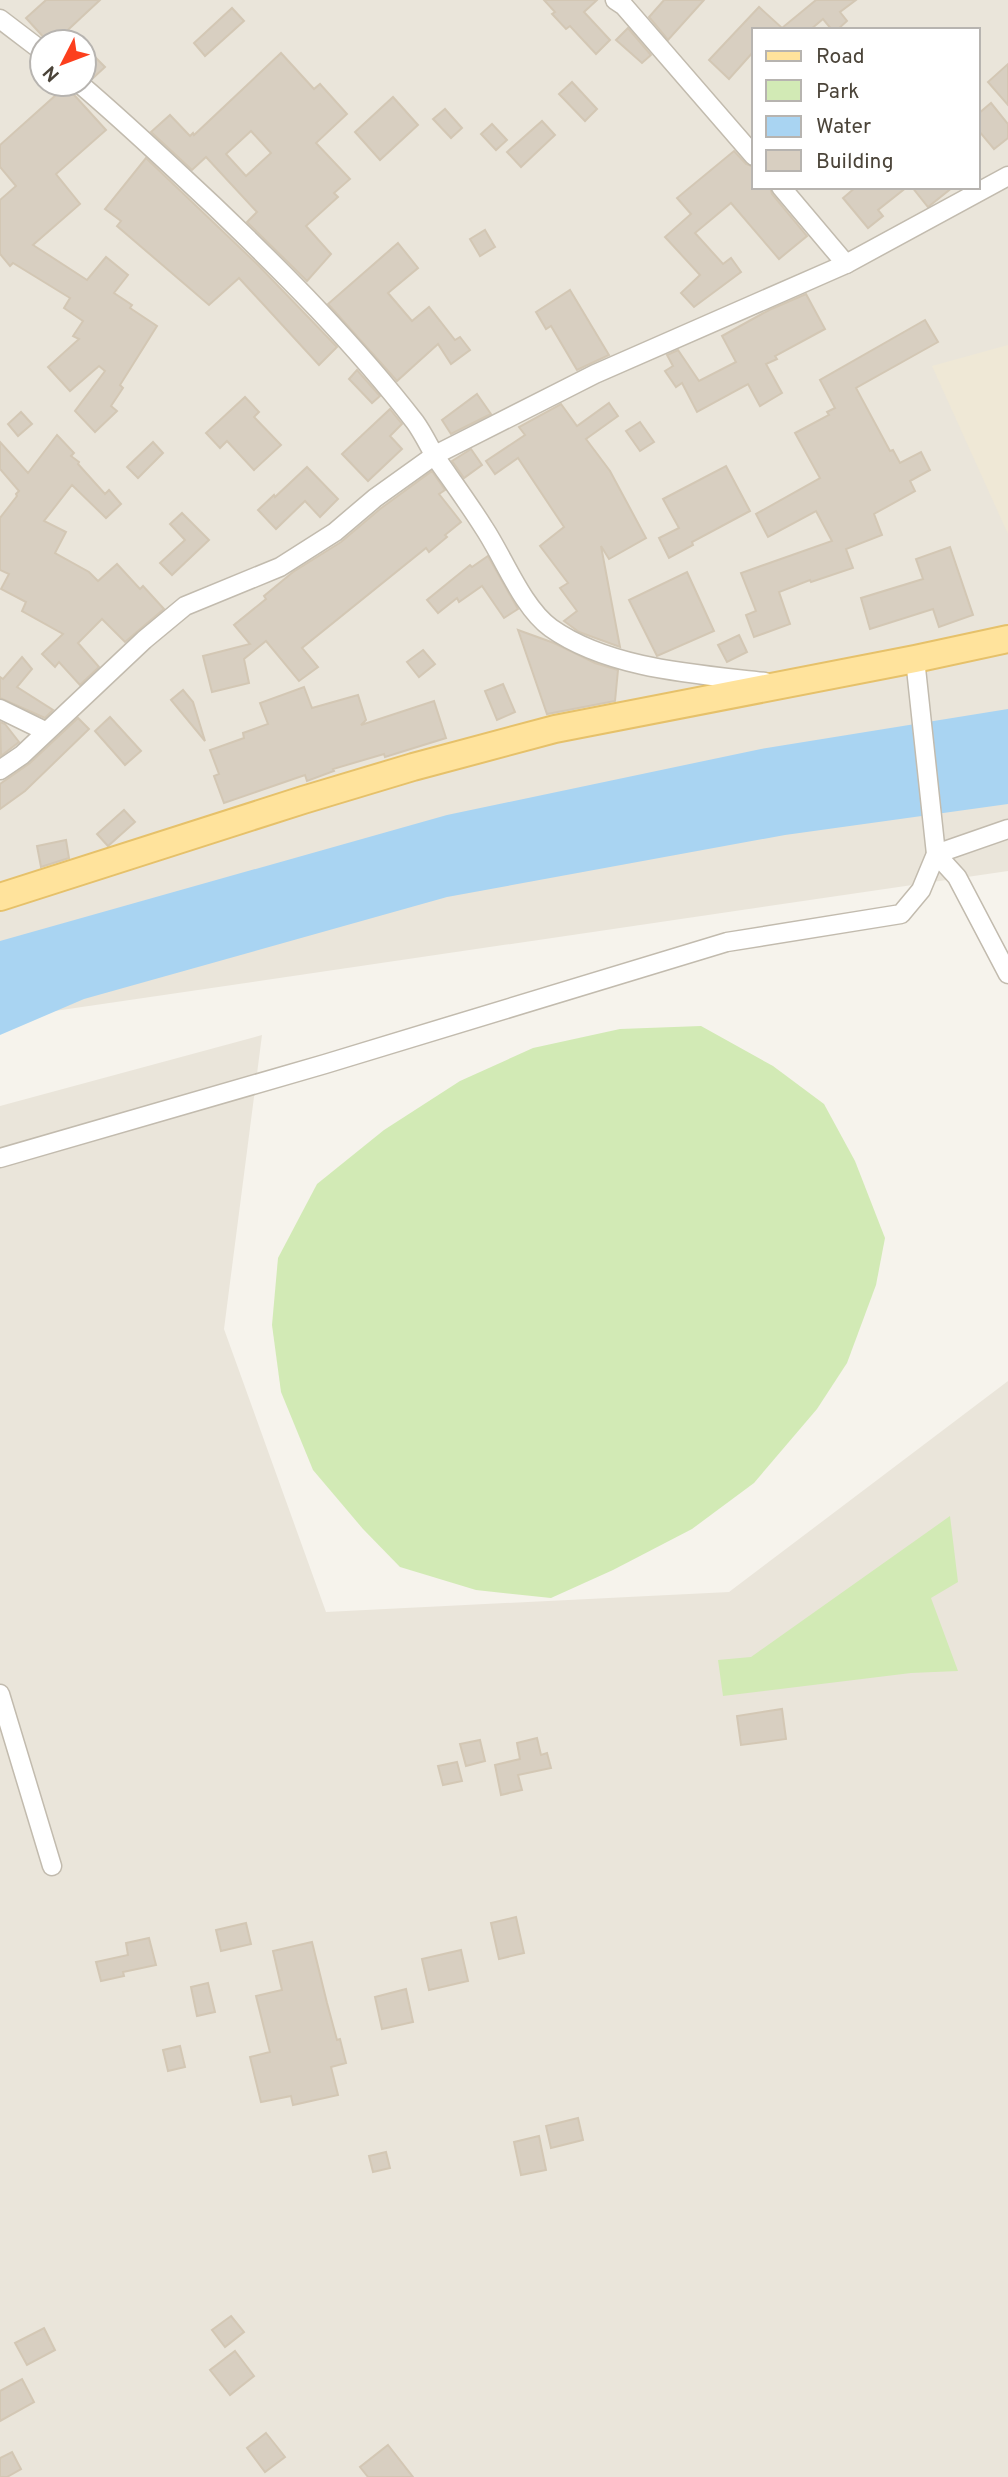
<svg xmlns="http://www.w3.org/2000/svg" width="1008" height="2477" font-family="Overpass,sans-serif">
	<style>
		.residential { fill: #eae5da; fill-rule: evenodd }
		.education { fill: #efe8d6 }
		.green { fill: #d2eab5 }
		.water { fill: #a9d4f2 }
		.building { fill: #d8cfc1; stroke: #d3c7b4; stroke-width: 2; fill-rule: evenodd }
		.lines { fill: none; stroke-linecap: round; stroke-linejoin: round }
		.street-casing { stroke: #c2bbae; stroke-width: 21 }
		.primary-casing { stroke: #e6c16a; stroke-width: 30 }
		.street { stroke: #fff; stroke-width: 18 }
		.primary { stroke: #ffe39c; stroke-width: 26 }
	</style>
	<rect width="100%" height="100%" fill="#f6f3ec"/>
	<g class="residential">
		<path d="M0,0H1008V871L0,1019ZM754,30H978V187H754ZM42,42H84V84H42Z"/>
		<path d="M262,1035L224,1329L326,1612L729,1592L1008,1381V2477H0V1106Z"/>
	</g>
	<path class="education" d="M1008,345V534L932,366Z"/>
	<g class="green">
		<path d="M701,1026L773,1066L824,1104L855,1161L885,1238L876,1285L847,1363L817,1409L754,1483L692,1529L613,1570L551,1598L476,1590L400,1567L363,1529L313,1470L281,1392L272,1325L278,1258L317,1184L384,1130L460,1081L533,1048L620,1029Z"/>
		<path d="M950,1516L958,1582L931,1598L958,1671L911,1673L723,1696L718,1660L751,1657Z"/>
	</g>
	<path class="water" d="M1008,709V804L785,835L447,897L84,999L0,1035V941L447,815L761,749Z"/>
	<g class="building">
		<path d="M46,0H100L55,42L47,41L26,18Z"/>
		<path d="M544,0H597L584,12L610,40L596,54L570,26L566,29L552,14L555,12Z"/>
		<path d="M664,0H704L668,40L649,17Z"/>
		<path d="M816,0H856L840,12L847,21L837,30H832L823,19L810,30H754V51L729,79L709,60L759,7L782,28Z"/>
		<path d="M232,8L244,21L205,56L194,43Z"/>
		<path d="M628,28L651,55L642,63L616,40Z"/>
		<path d="M281,53L314,89L320,84L347,114L316,143L350,179L334,193L338,197L306,226L331,254L307,281L247,222L257,212L206,157L192,170L151,132L170,115L190,136L193,133L194,135ZM251,131L271,153L246,176L226,154Z"/>
		<path d="M93,55L105,67L92,79L84,74V63Z"/>
		<path d="M1008,64V105L988,82Z"/>
		<path d="M572,82L597,109L585,121L559,94Z"/>
		<path d="M66,86L106,130L56,174L80,204L33,245L87,280L106,257L128,275L114,293L132,305L130,308L157,326L120,385L123,388L111,406L117,411L95,432L75,411L105,371L99,366L70,391L48,367L79,339L73,336L83,321L64,308L70,298L13,263L10,266L0,254V200L16,186L0,167V145Z"/>
		<path d="M393,97L418,125L380,160L355,132Z"/>
		<path d="M991,103L1008,124V138L994,149L978,130V114Z"/>
		<path d="M445,109L462,128L451,138L433,119Z"/>
		<path d="M542,121L555,135L521,167L507,152Z"/>
		<path d="M492,124L507,140L496,150L481,134Z"/>
		<path d="M734,151L746,164L754,167V187H770L772,194L807,236L779,259L731,203L695,233L723,264L731,258L741,272L694,307L681,293L700,275L665,237L691,214L677,198Z"/>
		<path d="M146,158L258,265L337,347L319,365L239,278L209,305L117,226L121,221L105,209Z"/>
		<path d="M856,187H907L878,210L883,216L868,228L843,198Z"/>
		<path d="M912,187H953L928,207Z"/>
		<path d="M485,230L495,247L480,256L470,239Z"/>
		<path d="M398,243L418,268L388,293L412,321L429,307L455,340L460,337L470,350L451,364L438,344L397,381L328,304Z"/>
		<path d="M570,290L609,355L577,370L551,326L546,329L536,312Z"/>
		<path d="M806,294L825,329L775,356L777,359L766,364L782,393L760,406L748,384L697,412L682,383L676,387L665,371L673,366L667,355L678,350L699,381L736,362L722,336L769,310Z"/>
		<path d="M925,320L938,342L856,388L890,451L893,450L900,463L921,452L930,470L910,481L915,491L874,514L882,535L846,549L853,568L811,582L810,580L779,592L790,624L754,637L746,615L756,611L741,573L832,541L816,511L768,537L756,514L820,478L795,433L829,415L827,412L835,408L820,380Z"/>
		<path d="M357,370L380,396L372,403L349,379Z"/>
		<path d="M477,394L491,414L451,434L442,420Z"/>
		<path d="M245,397L259,412L254,417L281,445L254,470L227,441L220,448L206,433Z"/>
		<path d="M609,403L618,416L586,439L610,471L646,538L609,559L601,546L620,647L579,632L564,621L577,611L560,588L568,583L540,546L564,527L518,458L495,474L486,461L525,435L519,427L561,404L577,426Z"/>
		<path d="M390,409L402,424L390,436L402,449L368,481L342,454Z"/>
		<path d="M21,412L32,424L18,436L8,424Z"/>
		<path d="M640,422L654,442L640,451L626,431Z"/>
		<path d="M57,435L74,453L71,456L79,462L78,464L105,494L109,490L121,504L106,518L72,485L44,521L66,532L55,553L89,572L98,581L117,564L140,589L143,586L164,609L125,642L102,619L78,643L99,667L80,685L59,662L55,667L42,654L63,634L22,611L26,602L1,589L9,574L0,570V518L17,496L16,494L19,491L0,469V442L28,473Z"/>
		<path d="M153,442L163,453L138,478L127,467Z"/>
		<path d="M471,449L482,465L464,478L452,461Z"/>
		<path d="M726,466L750,511L692,542L693,545L669,558L659,538L679,528L663,499Z"/>
		<path d="M307,467L338,499L320,517L305,501L276,529L258,510L274,495L275,497Z"/>
		<path d="M432,471L445,490L439,494L461,522L445,535L447,537L429,552L426,548L302,648L318,667L299,681L266,641L244,659L249,683L212,692L203,656L250,644L234,625L266,599L264,596L293,572L341,542L380,509Z"/>
		<path d="M182,513L209,540L172,575L160,563L185,540L170,524Z"/>
		<path d="M950,547L973,615L939,627L933,609L870,629L861,598L923,579L916,559Z"/>
		<path d="M488,556L518,609L504,618L482,586L459,602L457,598L438,613L427,600L470,565L472,567Z"/>
		<path d="M687,572L714,631L657,656L629,600Z"/>
		<path d="M518,630L554,643L595,663L618,670L615,701L547,714Z"/>
		<path d="M739,635L747,652L727,662L718,645Z"/>
		<path d="M423,650L435,664L419,677L407,662Z"/>
		<path d="M22,657L32,669L17,687L53,710L45,718L0,698V677L3,679Z"/>
		<path d="M503,684L515,712L497,720L485,691Z"/>
		<path d="M304,687L312,708L358,695L366,720L361,725L434,701L446,738L385,757L384,754L333,769L334,771L307,781L305,775L224,803L214,776L219,774L210,750L244,738L243,733L268,724L260,703Z"/>
		<path d="M183,690L193,702L205,741L171,700Z"/>
		<path d="M110,717L141,751L125,765L95,731Z"/>
		<path d="M78,718L89,729L25,791L0,809V784L30,763Z"/>
		<path d="M0,722L5,724L19,742L1,756Z"/>
		<path d="M124,810L135,822L108,846L97,834Z"/>
		<path d="M66,840L69,858L41,867L37,846Z"/>
		<path d="M782,1709L786,1739L741,1745L737,1716Z"/>
		<path d="M537,1738L541,1755L547,1753L551,1768L518,1775L522,1790L501,1795L495,1765L520,1759L517,1743Z"/>
		<path d="M480,1740L485,1761L466,1766L460,1744Z"/>
		<path d="M457,1762L462,1781L443,1785L438,1766Z"/>
		<path d="M516,1917L524,1953L499,1959L491,1923Z"/>
		<path d="M246,1923L251,1944L221,1951L216,1930Z"/>
		<path d="M149,1938L156,1965L123,1972L124,1976L101,1981L96,1962L128,1955L126,1943Z"/>
		<path d="M312,1942L327,2003L337,2040L340,2039L346,2063L331,2067L338,2095L293,2105L291,2096L261,2102L250,2057L270,2052L256,1996L282,1990L273,1951Z"/>
		<path d="M461,1950L468,1981L429,1990L422,1959Z"/>
		<path d="M208,1983L215,2012L197,2016L191,1987Z"/>
		<path d="M406,1989L413,2022L382,2029L375,1997Z"/>
		<path d="M180,2046L185,2067L168,2071L163,2050Z"/>
		<path d="M578,2118L583,2140L551,2148L546,2126Z"/>
		<path d="M539,2136L546,2170L521,2175L514,2142Z"/>
		<path d="M386,2152L390,2168L373,2172L369,2156Z"/>
		<path d="M231,2316L244,2332L225,2347L212,2330Z"/>
		<path d="M44,2328L55,2350L27,2365L15,2343Z"/>
		<path d="M235,2351L254,2376L230,2395L210,2370Z"/>
		<path d="M22,2379L34,2402L0,2421V2391Z"/>
		<path d="M266,2433L285,2457L265,2472L247,2448Z"/>
		<path d="M388,2445L413,2477H368L360,2467Z"/>
		<path d="M12,2452L21,2469L7,2477H0V2458Z"/>
	</g>
	<g class="lines">
		<defs>
			<g id="street">
				<path d="M615,0L624,6L754,156"/>
				<path d="M0,19L42,51"/>
				<path d="M80,84C126,123 169,164 213,205C284,273 354,343 415,422C423,433 429,446 436,458C452,481 469,504 484,528C504,558 522,607 551,628C609,669 696,674 765,682"/>
				<path d="M781,187L846,264"/>
				<path d="M0,709L45,731"/>
				<path d="M0,770L22,755L144,640L185,606L280,567L335,532L375,498L435,455L595,374L846,264L1008,176"/>
				<path d="M936,854L957,877L1008,974"/>
				<path d="M936,854L1008,829"/>
				<path d="M0,1158L325,1064L727,942L901,914L921,890L936,854L915,659"/>
				<path d="M0,1694L52,1866"/>
			</g>
			<path id="primary" d="M0,897L303,800L413,767L555,729L915,659L1008,639"/>
		</defs>
		<use href="#street" class="street-casing"/>
		<use href="#primary" class="primary-casing"/>
		<use href="#street" class="street"/>
		<use href="#primary" class="primary"/>
	</g>
	<rect x="752" y="28" width="228" height="161" fill="#ffffff" stroke="#b7b4b0" stroke-width="2"/>
	<rect x="766" y="51" width="35" height="10" fill="#ffe39c" stroke="#b7b4b0" stroke-width="2"/>
	<text x="816" y="63" font-size="21" fill="#4b4439">Road</text>
	<rect x="766" y="80" width="35" height="21" fill="#d2eab5" stroke="#b7b4b0" stroke-width="2"/>
	<text x="816" y="98" font-size="21" fill="#4b4439">Park</text>
	<rect x="766" y="116" width="35" height="21" fill="#a9d4f2" stroke="#b7b4b0" stroke-width="2"/>
	<text x="816" y="133" font-size="21" fill="#4b4439">Water</text>
	<rect x="766" y="150" width="35" height="21" fill="#d8cfc1" stroke="#b7b4b0" stroke-width="2"/>
	<text x="816" y="168" font-size="21" fill="#4b4439">Building</text>
	<g transform="translate(63 63) rotate(228)"><circle r="33" fill="#ffffff" stroke="#b7b4b0" stroke-width="2"/>
	<path d="M0-5L12 26L0 18L-12 26Z" fill="#fc3f1d"/>
	<text y="-10" font-size="19" font-weight="bold" text-anchor="middle" fill="#4b4439">N</text>
	</g>
</svg>
